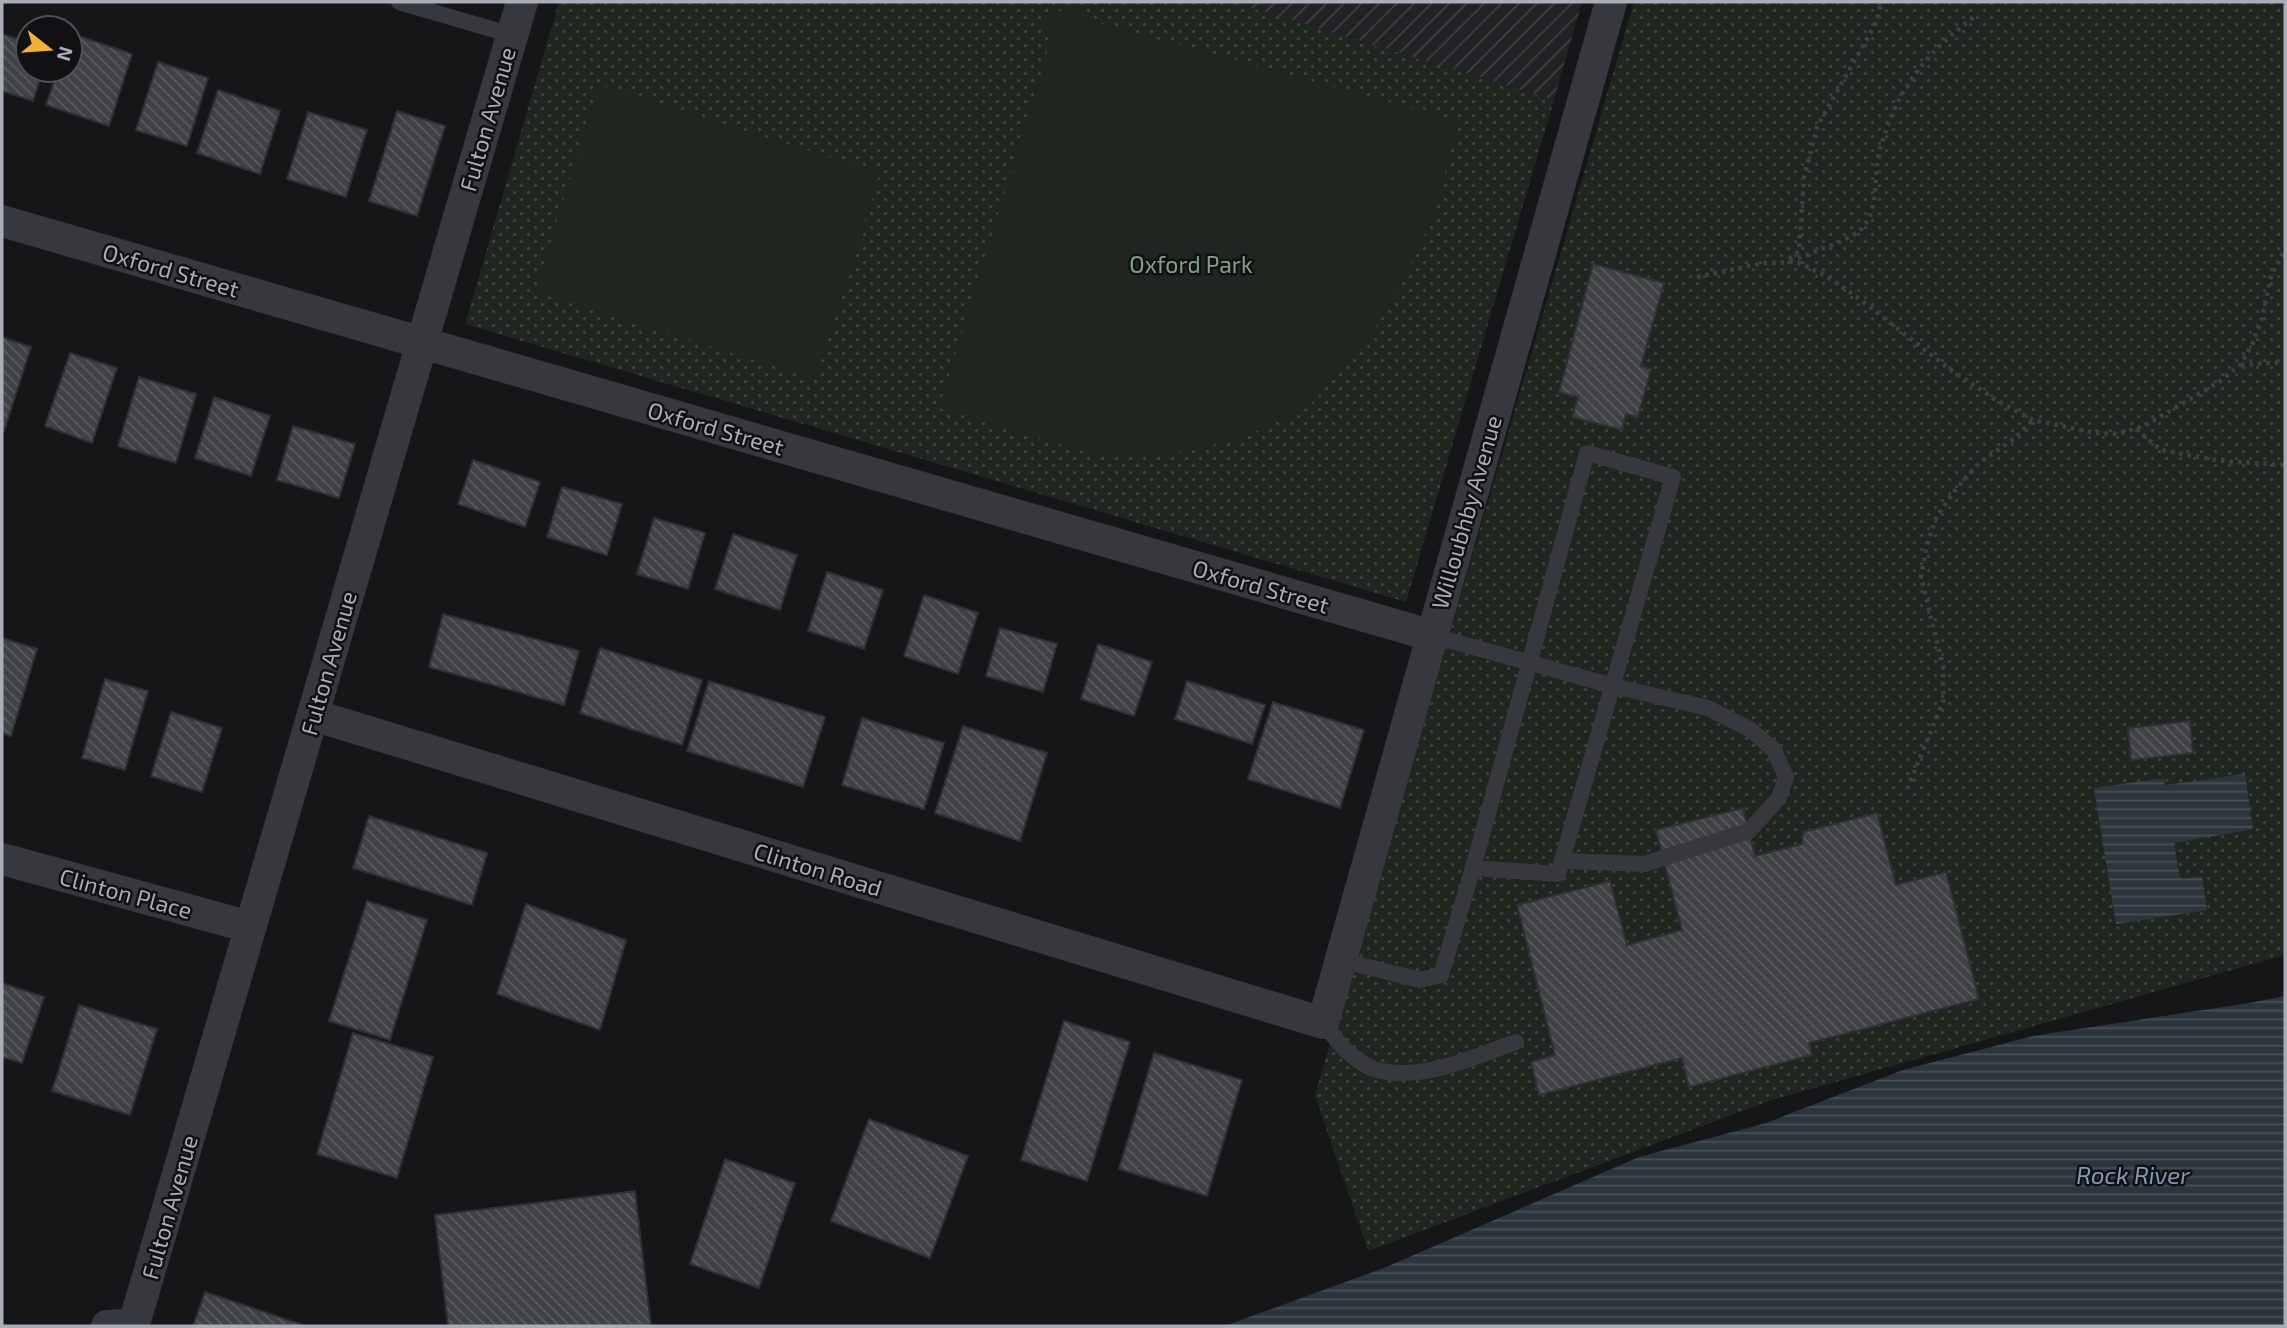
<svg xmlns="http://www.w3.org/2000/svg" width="2287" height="1328" font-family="'Exo 2',sans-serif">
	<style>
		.industrial { fill: url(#industrial-furrows) }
		.grass { fill: url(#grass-dots) }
		.pitch { fill: #1e261f }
		.water { fill: url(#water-rules) }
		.building { fill: url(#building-back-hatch); stroke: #303034; stroke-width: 2 }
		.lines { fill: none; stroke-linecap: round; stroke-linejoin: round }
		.path { stroke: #3d3f44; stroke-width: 4.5; stroke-dasharray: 3.5 5; stroke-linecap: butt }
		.service { stroke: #37383d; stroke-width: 16 }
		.minor { stroke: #37383d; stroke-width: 32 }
		.labels { text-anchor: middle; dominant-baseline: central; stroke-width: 5; stroke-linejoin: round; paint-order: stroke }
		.street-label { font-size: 23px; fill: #a8adb8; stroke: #111113 }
		.park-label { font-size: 23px; fill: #7fa381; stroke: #111113 }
		.water-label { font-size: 24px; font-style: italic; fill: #7f9bb3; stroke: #111113 }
	</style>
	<defs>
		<pattern id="industrial-furrows" width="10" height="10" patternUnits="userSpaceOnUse" patternTransform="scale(1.75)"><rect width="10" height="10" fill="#222225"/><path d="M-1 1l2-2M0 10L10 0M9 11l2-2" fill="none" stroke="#3f3f43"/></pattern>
		<pattern id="grass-dots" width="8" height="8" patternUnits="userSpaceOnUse" patternTransform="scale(1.75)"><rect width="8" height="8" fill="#1e261f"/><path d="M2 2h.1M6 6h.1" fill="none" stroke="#3c433d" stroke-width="1.8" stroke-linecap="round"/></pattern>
		<pattern id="water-rules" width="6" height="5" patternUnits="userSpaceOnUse" patternTransform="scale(1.75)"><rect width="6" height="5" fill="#2c353c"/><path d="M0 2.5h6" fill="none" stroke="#485056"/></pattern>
		<pattern id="building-back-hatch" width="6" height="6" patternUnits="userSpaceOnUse" patternTransform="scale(1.75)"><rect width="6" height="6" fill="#404145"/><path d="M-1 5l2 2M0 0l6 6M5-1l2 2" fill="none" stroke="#595a5e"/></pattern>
	</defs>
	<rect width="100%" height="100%" fill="#161618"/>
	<path class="industrial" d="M1231,2H1582L1554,100Z"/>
	<g class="grass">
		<path d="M559,2H1231L1554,100L1406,602L465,324Z"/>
		<path d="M1634,2H2285V955L1772,1100L1368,1251L1315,1095Z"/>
	</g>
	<g class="pitch">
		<path d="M1079,2L1091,21L1458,121L1435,213L1399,288L1367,340L1307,408L1241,438L1163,456L1090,453L939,408L1050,43L1041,21Z"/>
		<path d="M599,85L880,173L816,379L535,292Z"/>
	</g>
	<g class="water">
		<path d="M2245,774L2253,829L2174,843L2180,879L2202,876L2207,910L2116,924L2094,788L2164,778L2165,785Z"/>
		<path d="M2285,996V1326H1225L1384,1268L1639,1157L1766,1123L1903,1070L2033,1036L2249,1003Z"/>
	</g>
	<g class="building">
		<path d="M70,33L132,54L109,126L46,105L58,70H70Z"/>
		<path d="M2,34L28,42V70H43L33,101L2,91Z"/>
		<path d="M158,62L208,78L187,146L136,130Z"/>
		<path d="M218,90L280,111L260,174L197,153Z"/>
		<path d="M397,111L445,126L417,216L369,201Z"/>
		<path d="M308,112L367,130L346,197L287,179Z"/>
		<path d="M1593,264L1664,283L1641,366L1651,369L1638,417L1626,414L1622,430L1572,417L1578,397L1559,392Z"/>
		<path d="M2,337L31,347L4,431L2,430Z"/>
		<path d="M70,353L117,368L92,443L45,426Z"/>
		<path d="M139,377L196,394L176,463L118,446Z"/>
		<path d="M214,397L270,416L251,476L195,458Z"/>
		<path d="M293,426L355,444L339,498L277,480Z"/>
		<path d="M473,460L540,482L525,527L458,504Z"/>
		<path d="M562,487L622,504L607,555L547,537Z"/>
		<path d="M654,518L705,533L688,589L637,574Z"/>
		<path d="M733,534L797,555L780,610L715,589Z"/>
		<path d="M827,572L883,590L864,649L808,631Z"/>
		<path d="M924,595L978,613L958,674L904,656Z"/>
		<path d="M443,614L579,651L564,705L429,667Z"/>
		<path d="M1000,628L1057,644L1043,692L986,676Z"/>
		<path d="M2,638L37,649L11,736L2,733Z"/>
		<path d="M1098,644L1152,662L1134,716L1081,699Z"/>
		<path d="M600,648L702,680L682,745L580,713Z"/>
		<path d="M105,679L148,691L125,770L82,758Z"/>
		<path d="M709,681L825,717L803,787L687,751Z"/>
		<path d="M1187,681L1265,705L1252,744L1175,719Z"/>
		<path d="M1273,702L1364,730L1340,808L1248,779Z"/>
		<path d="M171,712L222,728L202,792L151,776Z"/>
		<path d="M862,718L944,743L924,809L842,785Z"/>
		<path d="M2190,721L2193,753L2131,760L2128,728Z"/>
		<path d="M963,726L1047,753L1020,841L935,813Z"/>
		<path d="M1743,808L1755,856L1802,844L1803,832L1877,813L1896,885L1946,872L1979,999L1809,1043L1812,1055L1689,1087L1682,1058L1539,1095L1531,1062L1555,1055L1517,905L1610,881L1627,945L1682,930L1656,830Z"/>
		<path d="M369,816L487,853L472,905L353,868Z"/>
		<path d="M367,901L427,920L390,1040L329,1021Z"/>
		<path d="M526,904L626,940L600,1030L497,994Z"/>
		<path d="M2,983L44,997L22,1063L2,1057Z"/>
		<path d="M79,1005L157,1029L130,1115L52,1091Z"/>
		<path d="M1064,1021L1130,1042L1087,1181L1021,1160Z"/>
		<path d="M353,1033L433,1057L397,1178L317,1154Z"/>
		<path d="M1154,1053L1242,1080L1207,1196L1119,1169Z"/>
		<path d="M869,1119L968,1156L930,1258L831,1221Z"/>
		<path d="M725,1159L795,1183L759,1288L690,1264Z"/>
		<path d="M635,1191L651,1326H448L435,1215Z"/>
		<path d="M205,1292L306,1326H193Z"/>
	</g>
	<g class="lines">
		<g class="path">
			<path d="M1789,259L1799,251L1804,178L1817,127L1877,21L1881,2"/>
			<path d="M1790,261C1808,254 1845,242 1859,231C1878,214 1874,188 1877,166C1878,155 1881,144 1885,134C1900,84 1933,48 1974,17"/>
			<path d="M1697,277L1764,263L1797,262L1826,276L1861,300L1948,368L1996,400L2033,420L2095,433L2117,434L2144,426L2219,382L2240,365L2252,345L2262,318L2271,276L2285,249"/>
			<path d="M2241,365L2285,362"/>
			<path d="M2136,429L2161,450L2221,461L2285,465"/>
			<path d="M1907,789L1943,702V666L1921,577L1927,544L1937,516L1957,488L1979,463L2014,439L2033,420"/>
		</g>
		<g class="service">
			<path d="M399,2L512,35"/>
			<path d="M1430,635L1613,686L1708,708L1751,730L1774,750L1786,777L1779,798L1749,831L1644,864L1562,861"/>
			<path d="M1340,960L1420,980L1441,975L1473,868L1587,453L1673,477L1558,874L1473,868"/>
			<path d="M1323,1023C1336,1040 1352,1061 1374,1069C1420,1083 1473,1057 1516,1042"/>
		</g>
		<g class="minor">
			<path d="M2,221L1430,635"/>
			<path d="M313,715L1323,1023L1611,2"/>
			<path d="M2,859L250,927"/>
			<path d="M107,1326L134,1324L522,2"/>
		</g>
	</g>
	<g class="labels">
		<g class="street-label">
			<text transform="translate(487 119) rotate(-74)">Fulton Avenue</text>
			<text transform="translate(171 270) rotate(16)">Oxford Street</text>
			<text transform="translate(716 428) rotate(16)">Oxford Street</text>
			<text transform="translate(1466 512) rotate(-74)">Willoubhby Avenue</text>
			<text transform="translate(1261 586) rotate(16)">Oxford Street</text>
			<text transform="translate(328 663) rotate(-74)">Fulton Avenue</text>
			<text transform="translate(818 869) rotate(17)">Clinton Road</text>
			<text transform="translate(126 893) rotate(15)">Clinton Place</text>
			<text transform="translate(169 1207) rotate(-74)">Fulton Avenue</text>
		</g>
		<g class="park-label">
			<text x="1191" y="264">Oxford Park</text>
		</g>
		<g class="water-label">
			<text x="2133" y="1174">Rock River</text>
		</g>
	</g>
	<rect width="2287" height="1328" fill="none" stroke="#a8adb8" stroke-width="7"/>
	<g transform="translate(49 49) rotate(107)"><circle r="33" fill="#111113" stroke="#4d4f55" stroke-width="2"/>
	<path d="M0-5L12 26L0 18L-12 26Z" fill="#f2b134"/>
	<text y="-10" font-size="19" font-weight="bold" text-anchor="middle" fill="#a8adb8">N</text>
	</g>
</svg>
